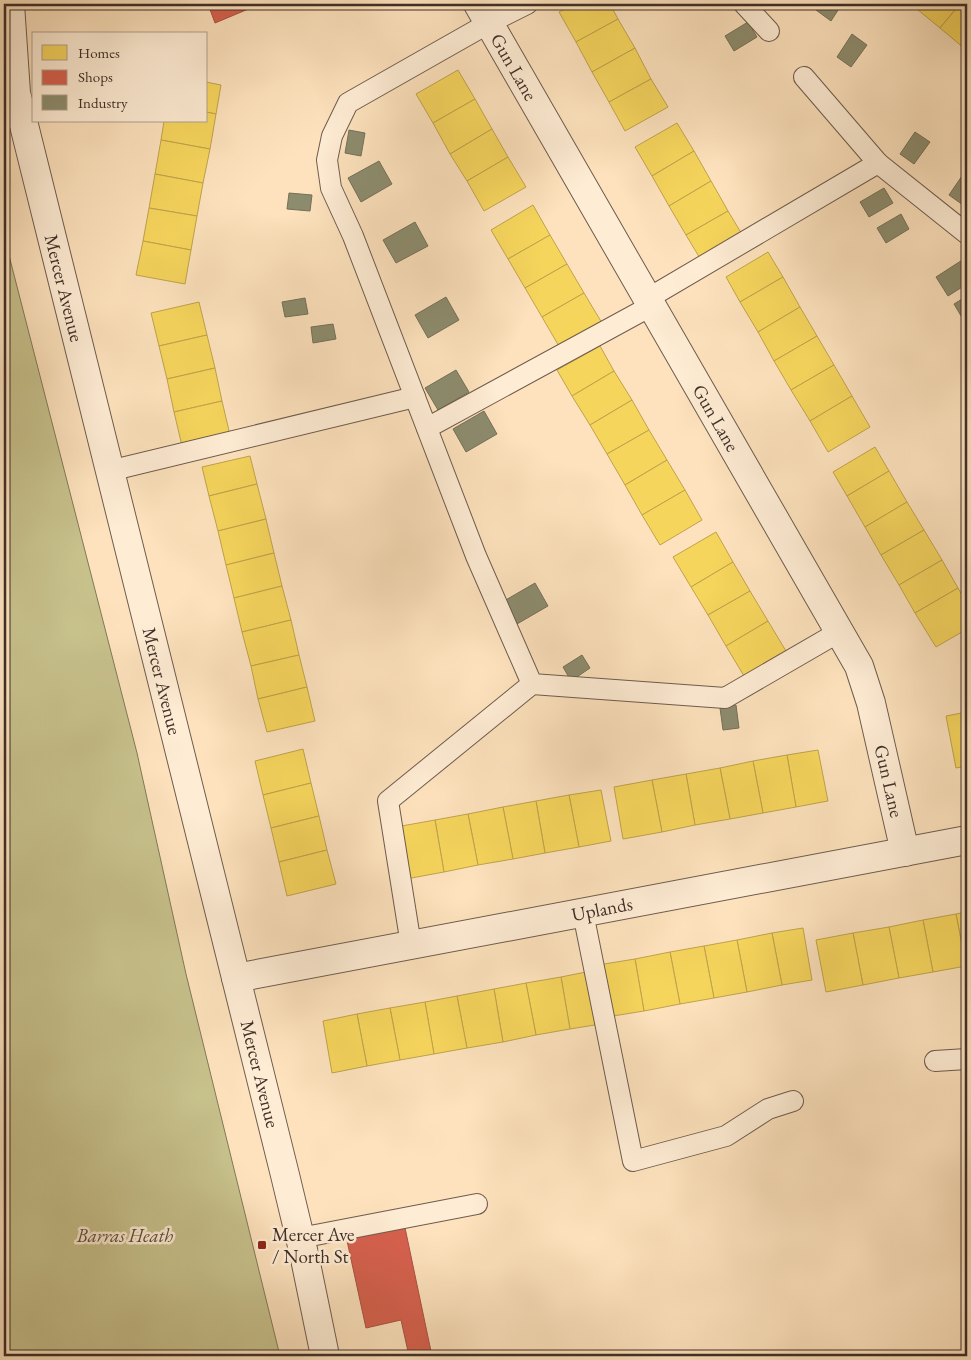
<svg xmlns="http://www.w3.org/2000/svg" width="971" height="1360" font-family="'EB Garamond',serif">
	<style>
		.green { fill: #c7c18c; stroke: #82785a }
		.homes { fill: #f6d55c; stroke: #bfa34c }
		.shops { fill: #d6604d; stroke: #a85142 }
		.industry { fill: #8c8c6e; stroke: #757059 }
		.lines { fill: none; stroke-linecap: round; stroke-linejoin: round }
		.service-casing { stroke: #6e5c4d; stroke-width: 22 }
		.minor-casing { stroke: #6e5c4d; stroke-width: 30 }
		.tertiary-casing { stroke: #6e5c4d; stroke-width: 30 }
		.service { stroke: #feecd4; stroke-width: 20 }
		.minor { stroke: #feecd4; stroke-width: 28 }
		.tertiary { stroke: #feecd4; stroke-width: 28 }
		.poi-dot { fill: #8f2418; stroke: #feecd4; stroke-width: 2 }
		.labels { text-anchor: middle; dominant-baseline: central; stroke-width: 5; stroke-linejoin: round; paint-order: stroke }
		.street-label { font-size: 19px; fill: #3e2f28; stroke: #feecd4 }
		.poi-label { font-size: 19px; fill: #3e2f28; stroke: #feecd4; text-anchor: start }
		.park-label { font-size: 19px; font-style: italic; fill: #594c3c; stroke: #feecd4 }
	</style>
	<rect width="100%" height="100%" fill="#fde2bd"/>
	<filter id="stains"><feTurbulence type="fractalNoise" baseFrequency=".004" numOctaves="4"/><feColorMatrix values="0 0 0 0 .2 0 0 0 0 .09 0 0 0 0 .02 0 0 0 .5 -.17"/></filter>
	<radialGradient id="worn" r=".72"><stop offset=".6" stop-color="#630" stop-opacity="0"/><stop offset="1" stop-color="#630" stop-opacity=".3"/></radialGradient>
	<path class="green" d="M4,236L137,753L186,974L280,1356H4Z"/>
	<g class="homes">
		<path d="M575,4H610L618,19L576,42L559,12Z"/>
		<path d="M912,4H960L940,28L912,5Z"/>
		<path d="M960,4H967V47L965,49L940,28Z"/>
		<path d="M618,19L635,48L592,72L576,42Z"/>
		<path d="M635,48L651,79L609,102L592,72Z"/>
		<path d="M458,70L475,99L433,123L416,94Z"/>
		<path d="M651,79L668,107L625,131L609,102Z"/>
		<path d="M206,82L221,85L216,114L206,112Z"/>
		<path d="M475,99L492,129L450,154L433,123Z"/>
		<path d="M206,112L216,114L210,149L161,140L164,121H206Z"/>
		<path d="M677,123L694,151L652,176L635,147Z"/>
		<path d="M492,129L508,157L467,181L450,154Z"/>
		<path d="M161,140L210,149L203,183L155,174Z"/>
		<path d="M694,151L711,181L669,206L652,176Z"/>
		<path d="M508,157L526,187L484,211L467,181Z"/>
		<path d="M155,174L203,183L197,216L149,208Z"/>
		<path d="M711,181L728,211L686,235L669,206Z"/>
		<path d="M533,205L550,235L508,259L491,230Z"/>
		<path d="M149,208L197,216L191,250L143,241Z"/>
		<path d="M728,211L746,241L704,265L686,235Z"/>
		<path d="M550,235L567,264L525,288L508,259Z"/>
		<path d="M143,241L191,250L185,284L136,275Z"/>
		<path d="M768,252L783,277L740,302L726,277Z"/>
		<path d="M567,264L584,293L542,317L525,288Z"/>
		<path d="M783,277L800,307L758,332L740,302Z"/>
		<path d="M584,293L602,323L560,348L542,317Z"/>
		<path d="M199,302L207,335L159,346L151,313Z"/>
		<path d="M800,307L817,336L774,361L758,332Z"/>
		<path d="M207,335L215,368L167,379L159,346Z"/>
		<path d="M817,336L834,365L791,390L774,361Z"/>
		<path d="M600,346L614,371L572,396L557,370Z"/>
		<path d="M834,365L852,396L810,421L791,390Z"/>
		<path d="M215,368L222,401L174,412L167,379Z"/>
		<path d="M614,371L632,400L590,425L572,396Z"/>
		<path d="M852,396L870,427L828,452L810,421Z"/>
		<path d="M632,400L649,430L607,454L590,425Z"/>
		<path d="M222,401L230,435L182,446L174,412Z"/>
		<path d="M649,430L667,460L625,485L607,454Z"/>
		<path d="M875,447L889,471L847,496L833,472Z"/>
		<path d="M250,456L257,484L209,496L202,467Z"/>
		<path d="M667,460L685,490L642,515L625,485Z"/>
		<path d="M889,471L907,502L865,527L847,496Z"/>
		<path d="M257,484L266,519L218,531L209,496Z"/>
		<path d="M685,490L702,520L660,545L642,515Z"/>
		<path d="M907,502L924,530L881,555L865,527Z"/>
		<path d="M266,519L274,553L226,565L218,531Z"/>
		<path d="M924,530L942,560L899,585L881,555Z"/>
		<path d="M716,532L733,562L691,587L673,557Z"/>
		<path d="M274,553L282,586L234,598L226,565Z"/>
		<path d="M942,560L958,588L915,613L899,585Z"/>
		<path d="M733,562L750,591L708,615L691,587Z"/>
		<path d="M282,586L291,620L242,632L234,598Z"/>
		<path d="M958,588L967,604V629L936,647L915,613Z"/>
		<path d="M750,591L768,621L726,646L708,615Z"/>
		<path d="M291,620L299,655L251,666L242,632Z"/>
		<path d="M768,621L786,651L744,676L726,646Z"/>
		<path d="M299,655L307,687L258,699L251,666Z"/>
		<path d="M307,687L315,721L267,732L258,699Z"/>
		<path d="M967,712V766L956,768L946,716Z"/>
		<path d="M303,749L311,783L263,795L255,761Z"/>
		<path d="M818,750L828,801L796,807L787,755Z"/>
		<path d="M787,755L796,807L763,813L753,761Z"/>
		<path d="M753,761L763,813L730,819L720,768Z"/>
		<path d="M720,768L730,819L695,825L686,774Z"/>
		<path d="M686,774L695,825L662,832L652,780Z"/>
		<path d="M652,780L662,832L623,839L614,787Z"/>
		<path d="M311,783L319,816L271,828L263,795Z"/>
		<path d="M601,790L611,841L579,847L569,795Z"/>
		<path d="M569,795L579,847L545,853L536,801Z"/>
		<path d="M536,801L545,853L513,859L503,807Z"/>
		<path d="M503,807L513,859L478,865L468,814Z"/>
		<path d="M468,814L478,865L444,872L435,820Z"/>
		<path d="M319,816L327,850L279,862L271,828Z"/>
		<path d="M435,820L444,872L406,879L396,827Z"/>
		<path d="M327,850L336,884L287,896L279,862Z"/>
		<path d="M967,912V966H966L956,914Z"/>
		<path d="M956,914L966,966L933,972L923,920Z"/>
		<path d="M923,920L933,972L899,978L889,927Z"/>
		<path d="M889,927L899,978L863,985L853,933Z"/>
		<path d="M803,928L812,980L782,985L772,933Z"/>
		<path d="M772,933L782,985L747,992L737,940Z"/>
		<path d="M853,933L863,985L826,992L816,940Z"/>
		<path d="M737,940L747,992L714,998L704,946Z"/>
		<path d="M704,946L714,998L680,1004L670,952Z"/>
		<path d="M670,952L680,1004L644,1011L635,959Z"/>
		<path d="M635,959L644,1011L607,1017L598,965Z"/>
		<path d="M591,971L601,1024L570,1029L561,977Z"/>
		<path d="M561,977L570,1029L536,1035L526,983Z"/>
		<path d="M526,983L536,1035L503,1042L494,989Z"/>
		<path d="M494,989L503,1042L467,1048L457,996Z"/>
		<path d="M457,996L467,1048L434,1054L425,1002Z"/>
		<path d="M425,1002L434,1054L400,1060L390,1008Z"/>
		<path d="M390,1008L400,1060L367,1066L357,1014Z"/>
		<path d="M357,1014L367,1066L332,1073L323,1021Z"/>
	</g>
	<g class="shops">
		<path d="M208,4H244L246,10L215,23Z"/>
		<path d="M244,4H260L246,10Z"/>
		<path d="M404,1223L432,1356H409L401,1320L366,1328L346,1236Z"/>
	</g>
	<g class="industry">
		<path d="M821,4H842L831,21L816,10Z"/>
		<path d="M748,22L757,37L734,51L725,36Z"/>
		<path d="M852,34L867,45L851,67L837,57Z"/>
		<path d="M349,130L365,133L361,156L345,153Z"/>
		<path d="M915,132L930,142L914,164L900,154Z"/>
		<path d="M379,161L392,184L361,202L348,178Z"/>
		<path d="M964,173L967,175V199L963,205L949,195Z"/>
		<path d="M884,188L893,203L869,217L860,202Z"/>
		<path d="M289,193L312,195L310,211L287,209Z"/>
		<path d="M901,214L909,229L886,243L877,228Z"/>
		<path d="M415,222L428,246L396,263L383,240Z"/>
		<path d="M967,257V284L948,296L936,277Z"/>
		<path d="M967,296V326L954,304Z"/>
		<path d="M446,297L459,320L428,338L415,315Z"/>
		<path d="M305,298L308,314L285,317L282,302Z"/>
		<path d="M333,324L336,339L313,343L311,327Z"/>
		<path d="M456,370L469,392L438,410L425,388Z"/>
		<path d="M484,411L497,434L466,452L453,429Z"/>
		<path d="M535,583L548,606L517,624L504,601Z"/>
		<path d="M582,655L590,668L571,681L563,667Z"/>
		<path d="M736,705L739,728L723,730L720,708Z"/>
	</g>
	<g class="lines">
		<defs>
			<g id="service">
				<path d="M527,4L489,23L348,103L332,136L327,160L331,188L353,236L476,556L532,684L725,698L839,632"/>
				<path d="M744,4L769,31"/>
				<path d="M804,77L878,163"/>
				<path d="M647,299L878,163L967,234"/>
				<path d="M427,428L651,306"/>
				<path d="M109,471L415,397"/>
				<path d="M583,913L633,1161L726,1136L768,1109L793,1101"/>
				<path d="M411,945L388,801L532,684"/>
				<path d="M935,1061L967,1059"/>
				<path d="M300,1238L477,1204"/>
			</g>
			<g id="minor">
				<path d="M478,4L859,666L871,703L905,852"/>
				<path d="M236,978L967,840"/>
			</g>
			<path id="tertiary" d="M10,4L16,93L285,1175L304,1254L325,1356"/>
		</defs>
		<use href="#service" class="service-casing"/>
		<use href="#minor" class="minor-casing"/>
		<use href="#tertiary" class="tertiary-casing"/>
		<use href="#service" class="service"/>
		<use href="#minor" class="minor"/>
		<use href="#tertiary" class="tertiary"/>
	</g>
	<rect class="poi-dot" x="257" y="1240" width="10" height="10" rx="2.5"/>
	<g class="labels">
		<g class="street-label">
			<text transform="translate(514 67) rotate(60)">Gun Lane</text>
			<text transform="translate(64 288) rotate(76)">Mercer Avenue</text>
			<text transform="translate(716 418) rotate(60)">Gun Lane</text>
			<text transform="translate(162 681) rotate(76)">Mercer Avenue</text>
			<text transform="translate(889 781) rotate(77)">Gun Lane</text>
			<text transform="translate(602 909) rotate(-11)">Uplands</text>
			<text transform="translate(260 1074) rotate(76)">Mercer Avenue</text>
		</g>
		<g class="poi-label">
			<text x="272" y="1234">Mercer Ave<tspan x="272" dy="22">/ North St</tspan></text>
		</g>
		<g class="park-label">
			<text x="125" y="1235">Barras Heath</text>
		</g>
	</g>
	<rect width="971" height="1360" fill="none" stroke="#fde2bd" stroke-width="20"/>
	<rect x="5" y="5" width="961" height="1350" fill="none" stroke="#3e2f28" stroke-width="2.5"/>
	<rect x="10" y="10" width="951" height="1340" fill="none" stroke="#3e2f28"/>
	<rect x="32" y="32" width="175" height="90" fill="#feecd4" stroke="#b1a08f"/>
	<rect x="42" y="45" width="25" height="15" fill="#f6d55c" stroke="#b1a08f"/>
	<text x="78" y="58" font-size="15" fill="#3e2f28">Homes</text>
	<rect x="42" y="70" width="25" height="15" fill="#d6604d" stroke="#b1a08f"/>
	<text x="78" y="82" font-size="15" fill="#3e2f28">Shops</text>
	<rect x="42" y="95" width="25" height="15" fill="#8c8c6e" stroke="#b1a08f"/>
	<text x="78" y="108" font-size="15" fill="#3e2f28">Industry</text>
	<rect width="100%" height="100%" filter="url(#stains)"/>
	<rect width="100%" height="100%" fill="url(#worn)"/>
</svg>
